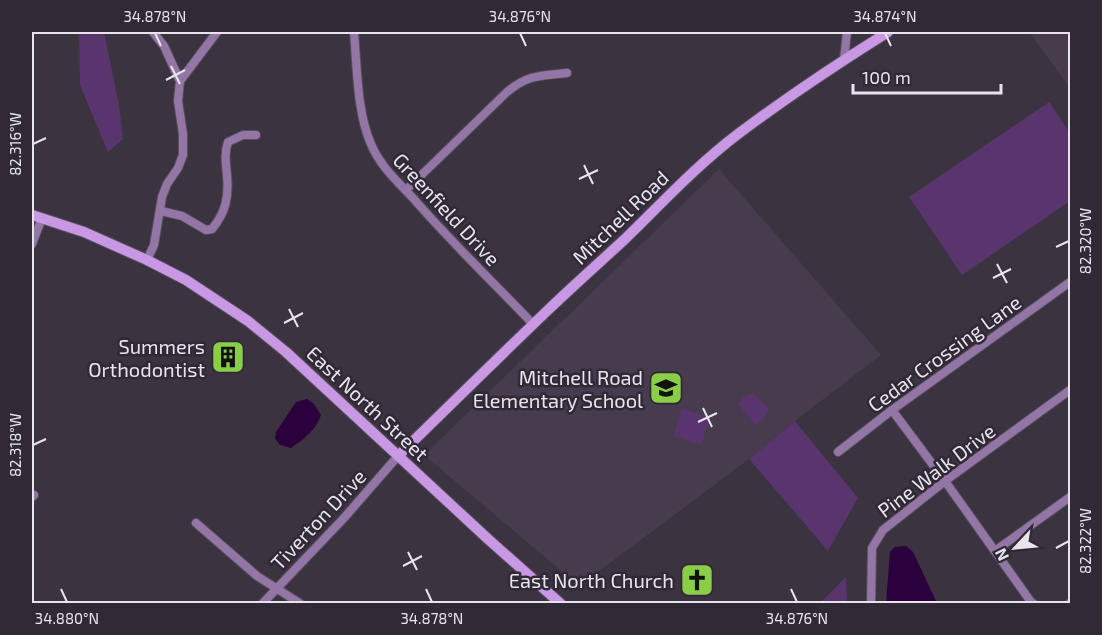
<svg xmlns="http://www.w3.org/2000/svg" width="1102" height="635" font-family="'Exo 2',sans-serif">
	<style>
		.built { fill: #473b4e }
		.green { fill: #59356d }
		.water { fill: #2a003d }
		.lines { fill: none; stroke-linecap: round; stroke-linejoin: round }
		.street-casing { stroke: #574f5c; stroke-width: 10 }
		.secondary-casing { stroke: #574f5c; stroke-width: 12 }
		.street { stroke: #9476a6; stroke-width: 8 }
		.secondary { stroke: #c898e5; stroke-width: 10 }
		.ticks { fill: none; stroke: #e9e4ec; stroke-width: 2 }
		.labels { text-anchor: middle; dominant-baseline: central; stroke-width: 5; stroke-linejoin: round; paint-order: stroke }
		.street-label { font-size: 20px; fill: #e9e4ec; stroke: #312936 }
		.poi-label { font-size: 20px; fill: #e9e4ec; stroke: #312936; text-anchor: end }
		.neatline { fill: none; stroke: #e9e4ec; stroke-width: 2 }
		.ticks-label { font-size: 15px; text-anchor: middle; fill: #e9e4ec }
	</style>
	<rect width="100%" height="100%" fill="#3b3340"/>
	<g class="built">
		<path d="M1029,32H1070V88Z"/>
		<path d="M719,169L881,355L795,421L749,459L579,586L424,455Z"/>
	</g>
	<g class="green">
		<path d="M79,32H104L119,105L123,139L108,152L80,85Z"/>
		<path d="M1049,102L1070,133V201L962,275L909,197Z"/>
		<path d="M753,393L769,408C768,415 762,420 757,425L753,423L738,405C742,397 745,395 753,393Z"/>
		<path d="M682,408L710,418L701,445L673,436Z"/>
		<path d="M795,421L858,498L828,551L749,459Z"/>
		<path d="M846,577L847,603H820Z"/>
	</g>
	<g class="water">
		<path d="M307,399L314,404L321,415C316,430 304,439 291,448L280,445L275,438L276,432L296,402Z"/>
		<path d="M906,546L913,552L937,603H886L890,552L895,547Z"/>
	</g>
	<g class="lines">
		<defs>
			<g id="street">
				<path d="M354,32C357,66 357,113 371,144C380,166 397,181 413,198C451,242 493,282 533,324"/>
				<path d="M844,59L847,32"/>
				<path d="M180,81L217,32"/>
				<path d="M406,190L507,92C529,74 540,76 567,73"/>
				<path d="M161,211L182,216L206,230L212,229C226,212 229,197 227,175C226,163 224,154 228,142L243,135H256"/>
				<path d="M32,244L42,218"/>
				<path d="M147,260L154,245L162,197L167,184L178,168L183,155V134L178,101L180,81L164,46L153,32"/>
				<path d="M892,410L945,481L1031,602L1034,604"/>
				<path d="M838,452L892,410L1070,282"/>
				<path d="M32,497L34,495"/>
				<path d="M196,523L257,576L301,604"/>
				<path d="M995,551L1070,497"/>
				<path d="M262,604L344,518L398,456"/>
				<path d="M871,604L872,548L883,530L945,481L1070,390"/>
				<path d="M1069,604L1070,603"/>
			</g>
			<g id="secondary">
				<path d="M32,215L84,232L147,260L186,280L248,321L286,352L488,539L561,604"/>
				<path d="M398,456C448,407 498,358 548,310C573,286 599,263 625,239C662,203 697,165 738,134C786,98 837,64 888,32"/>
			</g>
		</defs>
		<use href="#street" class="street-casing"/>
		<use href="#secondary" class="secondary-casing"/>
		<use href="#street" class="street"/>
		<use href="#secondary" class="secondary"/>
	</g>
	<path class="ticks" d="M155,33L161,46M520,33L526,46M885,33L891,46M171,66L180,84M166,80L185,70M33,144L46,138M584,165L593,184M579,179L598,170M1056,247L1069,241M997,264L1007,283M993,278L1011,269M289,309L298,327M284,323L303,313M703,408L712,427M698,422L717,413M33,445L46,439M1056,548L1069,541M408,552L417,570M403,566L422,556M61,589L67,602M426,589L432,602M791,589L797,602"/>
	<defs>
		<symbol id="building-square" viewBox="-11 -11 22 22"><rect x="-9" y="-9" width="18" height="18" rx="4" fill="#8ace48" stroke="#312936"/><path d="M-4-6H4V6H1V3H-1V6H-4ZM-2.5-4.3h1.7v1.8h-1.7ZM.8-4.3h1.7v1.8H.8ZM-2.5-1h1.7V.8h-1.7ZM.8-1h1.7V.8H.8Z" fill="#111"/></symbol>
		<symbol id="school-square" viewBox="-11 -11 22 22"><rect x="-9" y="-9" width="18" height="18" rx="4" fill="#8ace48" stroke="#312936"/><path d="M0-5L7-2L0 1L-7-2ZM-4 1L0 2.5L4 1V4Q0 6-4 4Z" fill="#111"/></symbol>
		<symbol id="church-square" viewBox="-11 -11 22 22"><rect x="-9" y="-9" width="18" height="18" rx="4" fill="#8ace48" stroke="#312936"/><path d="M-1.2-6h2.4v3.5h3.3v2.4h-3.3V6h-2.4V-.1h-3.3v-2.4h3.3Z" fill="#111"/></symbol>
	</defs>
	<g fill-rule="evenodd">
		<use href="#building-square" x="209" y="338" width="38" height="38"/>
		<use href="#school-square" x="647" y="369" width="38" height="38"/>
		<use href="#church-square" x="678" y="561" width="38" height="38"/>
	</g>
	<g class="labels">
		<g class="street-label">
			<text transform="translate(447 209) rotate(47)">Greenfield Drive</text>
			<text transform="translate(620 217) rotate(-44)">Mitchell Road</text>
			<text transform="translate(944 353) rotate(-36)">Cedar Crossing Lane</text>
			<text transform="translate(368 403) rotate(43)">East North Street</text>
			<text transform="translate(936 470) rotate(-37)">Pine Walk Drive</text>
			<text transform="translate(318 519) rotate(-47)">Tiverton Drive</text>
		</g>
		<g class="poi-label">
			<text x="205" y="346">Summers<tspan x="205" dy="23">Orthodontist</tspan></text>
			<text x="643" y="377">Mitchell Road<tspan x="643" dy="23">Elementary School</tspan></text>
			<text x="674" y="580">East North Church</text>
		</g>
	</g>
	<rect width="1102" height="635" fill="none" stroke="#312936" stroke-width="66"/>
	<g transform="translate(1015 548) rotate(244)" stroke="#312936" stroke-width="4.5" paint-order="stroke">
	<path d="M0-4.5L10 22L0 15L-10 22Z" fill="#e9e4ec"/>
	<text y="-9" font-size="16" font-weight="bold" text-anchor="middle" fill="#e9e4ec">N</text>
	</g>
	<path d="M853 84v9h148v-9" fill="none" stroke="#e9e4ec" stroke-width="3"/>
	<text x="862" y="84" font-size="18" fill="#e9e4ec" stroke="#312936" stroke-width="4.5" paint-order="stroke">100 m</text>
	<rect x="33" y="33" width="1036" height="569" class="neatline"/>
	<g class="ticks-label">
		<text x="155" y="22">34.878°N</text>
		<text x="520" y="22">34.876°N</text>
		<text x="885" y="22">34.874°N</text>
		<text transform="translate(16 144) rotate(-90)" y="5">82.316°W</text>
		<text transform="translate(1086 241) rotate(-90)" y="5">82.320°W</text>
		<text transform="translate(16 445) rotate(-90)" y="5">82.318°W</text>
		<text transform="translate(1086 541) rotate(-90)" y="5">82.322°W</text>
		<text x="67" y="624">34.880°N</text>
		<text x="432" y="624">34.878°N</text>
		<text x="797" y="624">34.876°N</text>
	</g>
</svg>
